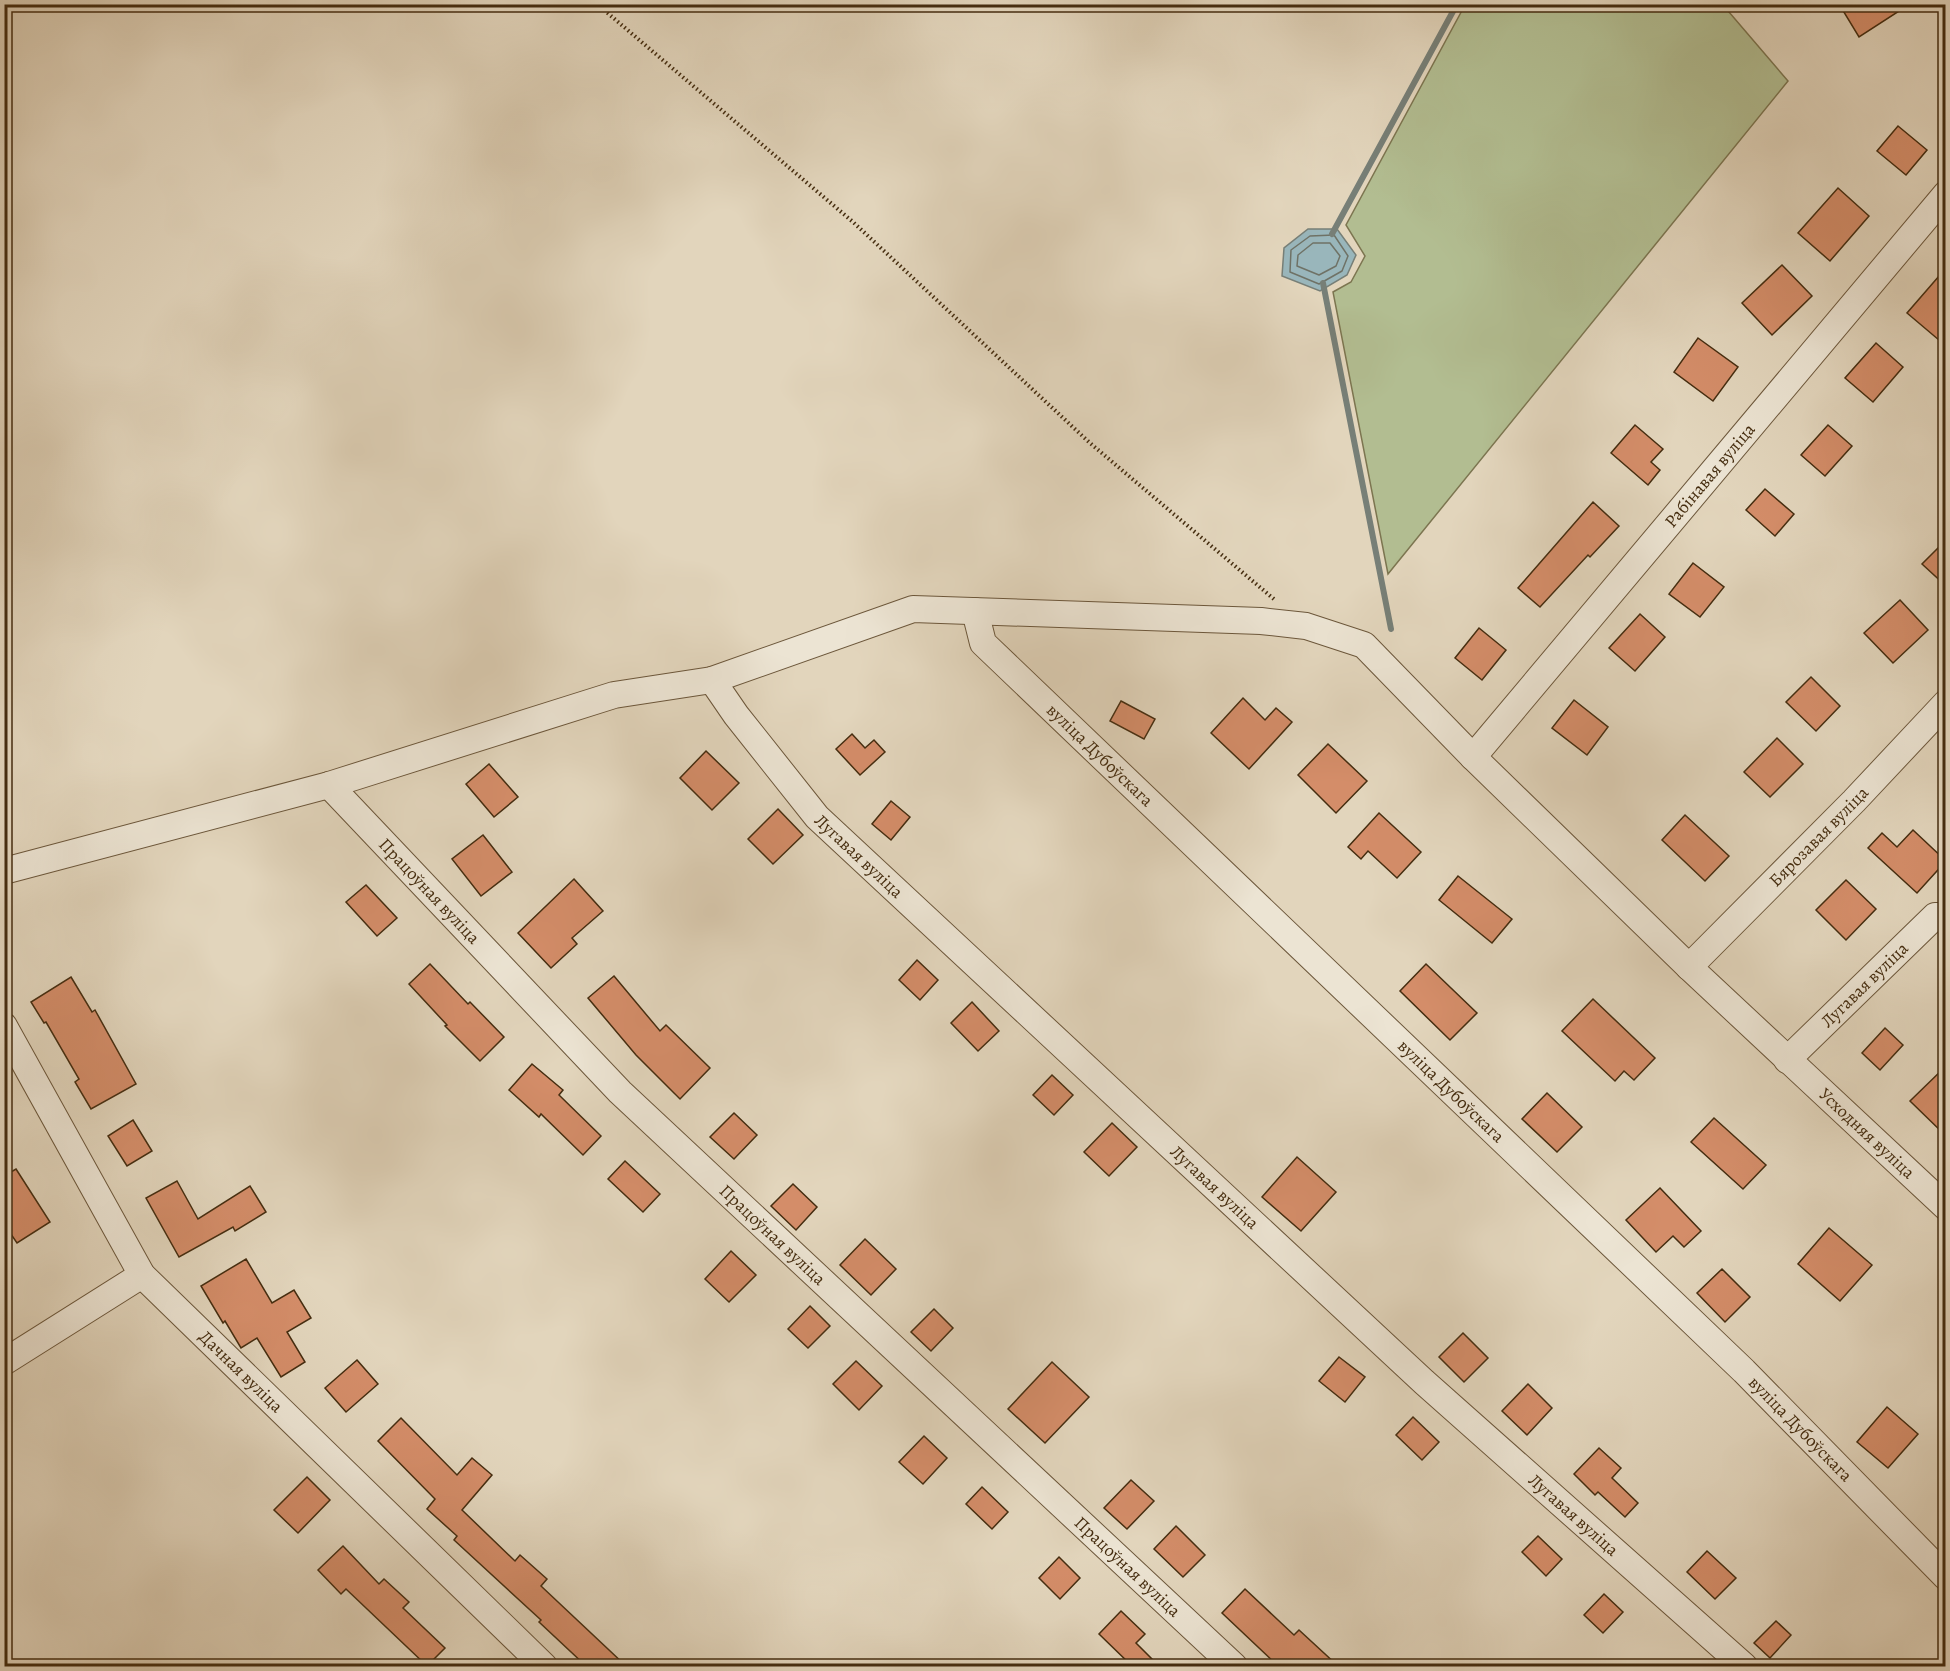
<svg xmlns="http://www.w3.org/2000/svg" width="1950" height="1671" font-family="Alegreya,serif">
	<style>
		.green { fill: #b2bd91; stroke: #7c7550; stroke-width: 1.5 }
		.water { fill: #99b6bb; stroke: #777f77; stroke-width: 1.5 }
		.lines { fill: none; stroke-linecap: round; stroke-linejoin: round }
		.shore { stroke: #6f7266; stroke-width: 1.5 }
		.stream { stroke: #777f77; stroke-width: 6 }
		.building { fill: #d48d69; stroke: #452d10; stroke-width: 1.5 }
		.minor-casing { stroke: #6c573b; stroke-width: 28 }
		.path { stroke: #452d10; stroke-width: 4; stroke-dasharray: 1.5 3; stroke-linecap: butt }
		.minor { stroke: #ece4d3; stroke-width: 26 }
		.labels { text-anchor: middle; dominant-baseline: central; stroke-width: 4.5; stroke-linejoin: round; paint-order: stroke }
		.street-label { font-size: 18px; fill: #452d10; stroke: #ece4d3 }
	</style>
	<rect width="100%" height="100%" fill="#e2d5bc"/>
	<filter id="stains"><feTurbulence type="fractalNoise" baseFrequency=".00333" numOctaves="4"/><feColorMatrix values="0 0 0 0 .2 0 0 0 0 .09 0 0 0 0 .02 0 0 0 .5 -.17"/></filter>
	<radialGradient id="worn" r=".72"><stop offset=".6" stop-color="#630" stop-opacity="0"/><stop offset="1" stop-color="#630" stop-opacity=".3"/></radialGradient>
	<path class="green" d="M1465,5H1723L1788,81L1388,574L1333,292L1351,282L1365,256L1346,225Z"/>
	<path class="water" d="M1308,229H1337L1356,255L1347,275L1320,291L1282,276L1284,248Z"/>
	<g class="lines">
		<g class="shore">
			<path d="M1334,235L1348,256L1342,271L1319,284L1290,272L1291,250L1310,236Z"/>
			<path d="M1313,243H1330L1340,256L1336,266L1319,275L1297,266L1298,255Z"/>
		</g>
		<g class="stream">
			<path d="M1332,234L1457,4"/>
			<path d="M1323,283L1391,629"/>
		</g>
	</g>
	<g class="building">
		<path d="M1839,4H1910L1859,37Z"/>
		<path d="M1898,126L1927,150L1906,175L1877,151Z"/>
		<path d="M1838,188L1869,216L1830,261L1798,233Z"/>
		<path d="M1782,265L1812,296L1772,335L1742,303Z"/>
		<path d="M1946,268V346L1907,313Z"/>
		<path d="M1698,338L1738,367L1713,401L1674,372Z"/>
		<path d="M1876,343L1903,367L1873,402L1845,378Z"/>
		<path d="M1635,425L1663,449L1651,462L1660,470L1648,485L1611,453Z"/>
		<path d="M1828,425L1852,446L1825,476L1801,455Z"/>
		<path d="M1765,489L1794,514L1775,536L1746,510Z"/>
		<path d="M1593,502L1619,526L1590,557L1588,555L1540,607L1518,588Z"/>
		<path d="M1946,540V586L1922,564Z"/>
		<path d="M1693,563L1724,587L1700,617L1669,594Z"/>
		<path d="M1900,600L1928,630L1893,663L1864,633Z"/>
		<path d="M1640,614L1665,637L1635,671L1609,648Z"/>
		<path d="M1479,628L1506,650L1482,680L1455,658Z"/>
		<path d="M1811,677L1840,706L1816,731L1786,702Z"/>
		<path d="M1243,698L1265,720L1276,708L1292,722L1249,769L1211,733Z"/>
		<path d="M1574,700L1608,727L1587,755L1552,728Z"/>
		<path d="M1121,701L1155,719L1144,739L1110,721Z"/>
		<path d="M852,734L865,748L874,740L885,752L860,775L836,749Z"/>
		<path d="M1777,738L1803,764L1770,797L1744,772Z"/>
		<path d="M1328,744L1367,781L1336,813L1298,775Z"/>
		<path d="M706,751L739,783L712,810L680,778Z"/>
		<path d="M489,764L518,797L494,817L466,784Z"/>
		<path d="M891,801L910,817L891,840L872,824Z"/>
		<path d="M778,809L803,835L773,864L748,839Z"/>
		<path d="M1379,813L1421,852L1397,878L1368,851L1361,859L1348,847Z"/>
		<path d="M1685,815L1729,856L1705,881L1662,840Z"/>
		<path d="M1913,830L1946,861L1917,893L1868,848L1882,833L1897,847Z"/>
		<path d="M483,835L512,872L481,896L452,859Z"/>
		<path d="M1458,876L1512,919L1492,943L1439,900Z"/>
		<path d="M574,879L603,911L572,938L577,944L551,968L518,933Z"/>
		<path d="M1846,880L1876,909L1846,940L1816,910Z"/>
		<path d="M366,885L397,918L377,936L346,902Z"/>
		<path d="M917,960L938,980L920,1000L899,980Z"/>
		<path d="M430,964L468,1004L470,1002L504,1037L480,1061L445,1026L447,1025L409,984Z"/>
		<path d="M1426,964L1477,1013L1450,1040L1400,991Z"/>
		<path d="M614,976L660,1031L666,1025L710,1068L680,1099L636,1055L588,998Z"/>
		<path d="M71,977L92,1012L95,1010L136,1084L91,1109L75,1082L79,1079L46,1022L44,1023L31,1002Z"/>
		<path d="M1593,999L1655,1058L1634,1080L1624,1071L1615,1081L1562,1031Z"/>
		<path d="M972,1002L999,1031L978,1051L951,1023Z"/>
		<path d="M1885,1028L1903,1045L1880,1070L1862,1053Z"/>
		<path d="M532,1064L563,1090L559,1095L601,1136L583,1155L541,1114L539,1117L509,1090Z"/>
		<path d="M1946,1066V1136L1910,1101Z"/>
		<path d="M1052,1075L1073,1095L1054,1115L1033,1095Z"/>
		<path d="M1547,1093L1582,1127L1557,1152L1522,1119Z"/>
		<path d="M734,1113L757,1135L734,1159L710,1137Z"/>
		<path d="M1714,1118L1766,1165L1743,1189L1691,1142Z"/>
		<path d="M133,1120L152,1151L127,1166L108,1136Z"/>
		<path d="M1112,1123L1137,1147L1109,1176L1084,1152Z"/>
		<path d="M1297,1157L1336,1192L1301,1231L1262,1197Z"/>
		<path d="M625,1161L660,1194L643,1212L608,1179Z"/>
		<path d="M16,1169L50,1222L17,1243L4,1224V1176Z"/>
		<path d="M177,1181L198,1219L250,1186L266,1212L235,1231L233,1227L179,1257L146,1198Z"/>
		<path d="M793,1184L817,1207L796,1230L771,1206Z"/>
		<path d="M1660,1188L1701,1231L1684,1247L1673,1236L1656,1252L1626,1220Z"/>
		<path d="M1829,1228L1872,1265L1840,1301L1798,1264Z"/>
		<path d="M865,1239L896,1269L871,1295L840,1265Z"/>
		<path d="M731,1251L756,1275L729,1302L705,1279Z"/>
		<path d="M246,1259L272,1303L294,1290L311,1318L287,1332L305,1362L281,1377L257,1338L241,1348L225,1321L223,1323L201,1286Z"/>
		<path d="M1722,1269L1750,1297L1725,1322L1697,1293Z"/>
		<path d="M810,1306L830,1326L808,1348L788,1329Z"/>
		<path d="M934,1309L953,1328L931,1351L911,1332Z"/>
		<path d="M1463,1333L1488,1358L1464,1382L1439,1357Z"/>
		<path d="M1339,1357L1365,1377L1345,1402L1319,1381Z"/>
		<path d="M357,1360L378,1384L346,1412L325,1388Z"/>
		<path d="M856,1361L882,1386L859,1410L833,1384Z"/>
		<path d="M1052,1362L1089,1397L1045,1443L1008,1409Z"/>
		<path d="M1528,1384L1552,1408L1527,1435L1502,1411Z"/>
		<path d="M1887,1407L1918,1434L1888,1468L1857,1442Z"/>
		<path d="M1413,1417L1439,1442L1422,1460L1396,1435Z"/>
		<path d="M401,1418L457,1475L472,1458L492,1475L462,1510L515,1561L520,1555L547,1579L541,1586L626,1666H586L539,1622L541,1620L454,1540L457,1536L427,1509L435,1499L378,1441Z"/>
		<path d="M924,1436L947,1458L923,1484L899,1462Z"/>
		<path d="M1599,1448L1621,1468L1612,1478L1638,1503L1625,1517L1598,1492L1595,1495L1574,1474Z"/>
		<path d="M307,1477L330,1500L298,1533L274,1510Z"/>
		<path d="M1131,1480L1154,1501L1127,1529L1104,1508Z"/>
		<path d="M982,1487L1008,1512L992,1529L966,1504Z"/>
		<path d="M1176,1526L1205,1555L1183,1577L1154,1549Z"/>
		<path d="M1538,1536L1562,1559L1546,1576L1522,1552Z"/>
		<path d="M343,1546L379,1584L384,1579L409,1602L403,1608L445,1648L427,1666L346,1589L341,1594L318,1570Z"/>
		<path d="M1707,1551L1736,1578L1715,1599L1687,1572Z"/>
		<path d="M1059,1557L1080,1578L1060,1599L1039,1578Z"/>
		<path d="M1245,1589L1294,1635L1299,1630L1338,1666H1278L1222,1613Z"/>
		<path d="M1604,1594L1623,1612L1603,1633L1584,1615Z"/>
		<path d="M1121,1611L1145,1634L1136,1643L1159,1666H1132L1099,1634Z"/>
		<path d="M1776,1621L1791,1635L1770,1658L1754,1643Z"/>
	</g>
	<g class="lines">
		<defs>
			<g id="minor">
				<path id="s1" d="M975,611L983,643L1744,1371L1946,1577"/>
				<path id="s2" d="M712,680L736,715L817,817L1424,1382L1744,1666"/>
				<path id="s3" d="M1473,757L1946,194"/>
				<path id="s4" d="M329,785L620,1092L1234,1666"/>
				<path id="s5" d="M4,871L329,785L614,695L712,680L913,609L1261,621L1306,626L1364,645L1473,757L1689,967L1946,1207"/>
				<path id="s6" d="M1689,967L1854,801L1946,703"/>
				<path id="s7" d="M4,1026L142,1275L544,1666"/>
				<path id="s8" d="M1787,1060L1935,916H1946"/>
				<path d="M4,1362L142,1275"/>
			</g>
		</defs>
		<use href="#minor" class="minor-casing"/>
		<path class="path" d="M597,4L853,222L1090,443L1275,600"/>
		<use href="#minor" class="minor"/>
	</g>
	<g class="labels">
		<g class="street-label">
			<text stroke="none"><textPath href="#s3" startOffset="368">Рабінавая вуліца</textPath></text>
			<text stroke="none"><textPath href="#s1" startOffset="195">вуліца Дубоўскага</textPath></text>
			<text stroke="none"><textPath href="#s6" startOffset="184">Бярозавая вуліца</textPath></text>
			<text stroke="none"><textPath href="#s2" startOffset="230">Лугавая вуліца</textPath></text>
			<text stroke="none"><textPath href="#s4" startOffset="146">Працоўная вуліца</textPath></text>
			<text stroke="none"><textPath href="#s8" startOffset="108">Лугавая вуліца</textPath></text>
			<text stroke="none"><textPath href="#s1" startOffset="681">вуліца Дубоўскага</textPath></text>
			<text stroke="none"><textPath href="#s5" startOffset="2103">Усходняя вуліца</textPath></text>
			<text stroke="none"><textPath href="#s2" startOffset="716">Лугавая вуліца</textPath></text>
			<text stroke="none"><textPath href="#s4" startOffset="632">Працоўная вуліца</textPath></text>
			<text stroke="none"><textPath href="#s7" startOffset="423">Дачная вуліца</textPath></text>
			<text stroke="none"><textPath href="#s1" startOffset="1167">вуліца Дубоўскага</textPath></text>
			<text stroke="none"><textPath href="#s2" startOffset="1202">Лугавая вуліца</textPath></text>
			<text stroke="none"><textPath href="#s4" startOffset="1118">Працоўная вуліца</textPath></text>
		</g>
	</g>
	<rect width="1950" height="1671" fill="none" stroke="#e2d5bc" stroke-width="24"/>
	<rect x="6" y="6" width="1938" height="1659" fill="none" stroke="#452d10" stroke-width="3"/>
	<rect x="12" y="12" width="1926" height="1647" fill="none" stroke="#452d10" stroke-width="1.5"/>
	<rect width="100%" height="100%" filter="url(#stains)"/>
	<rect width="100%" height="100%" fill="url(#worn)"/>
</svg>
